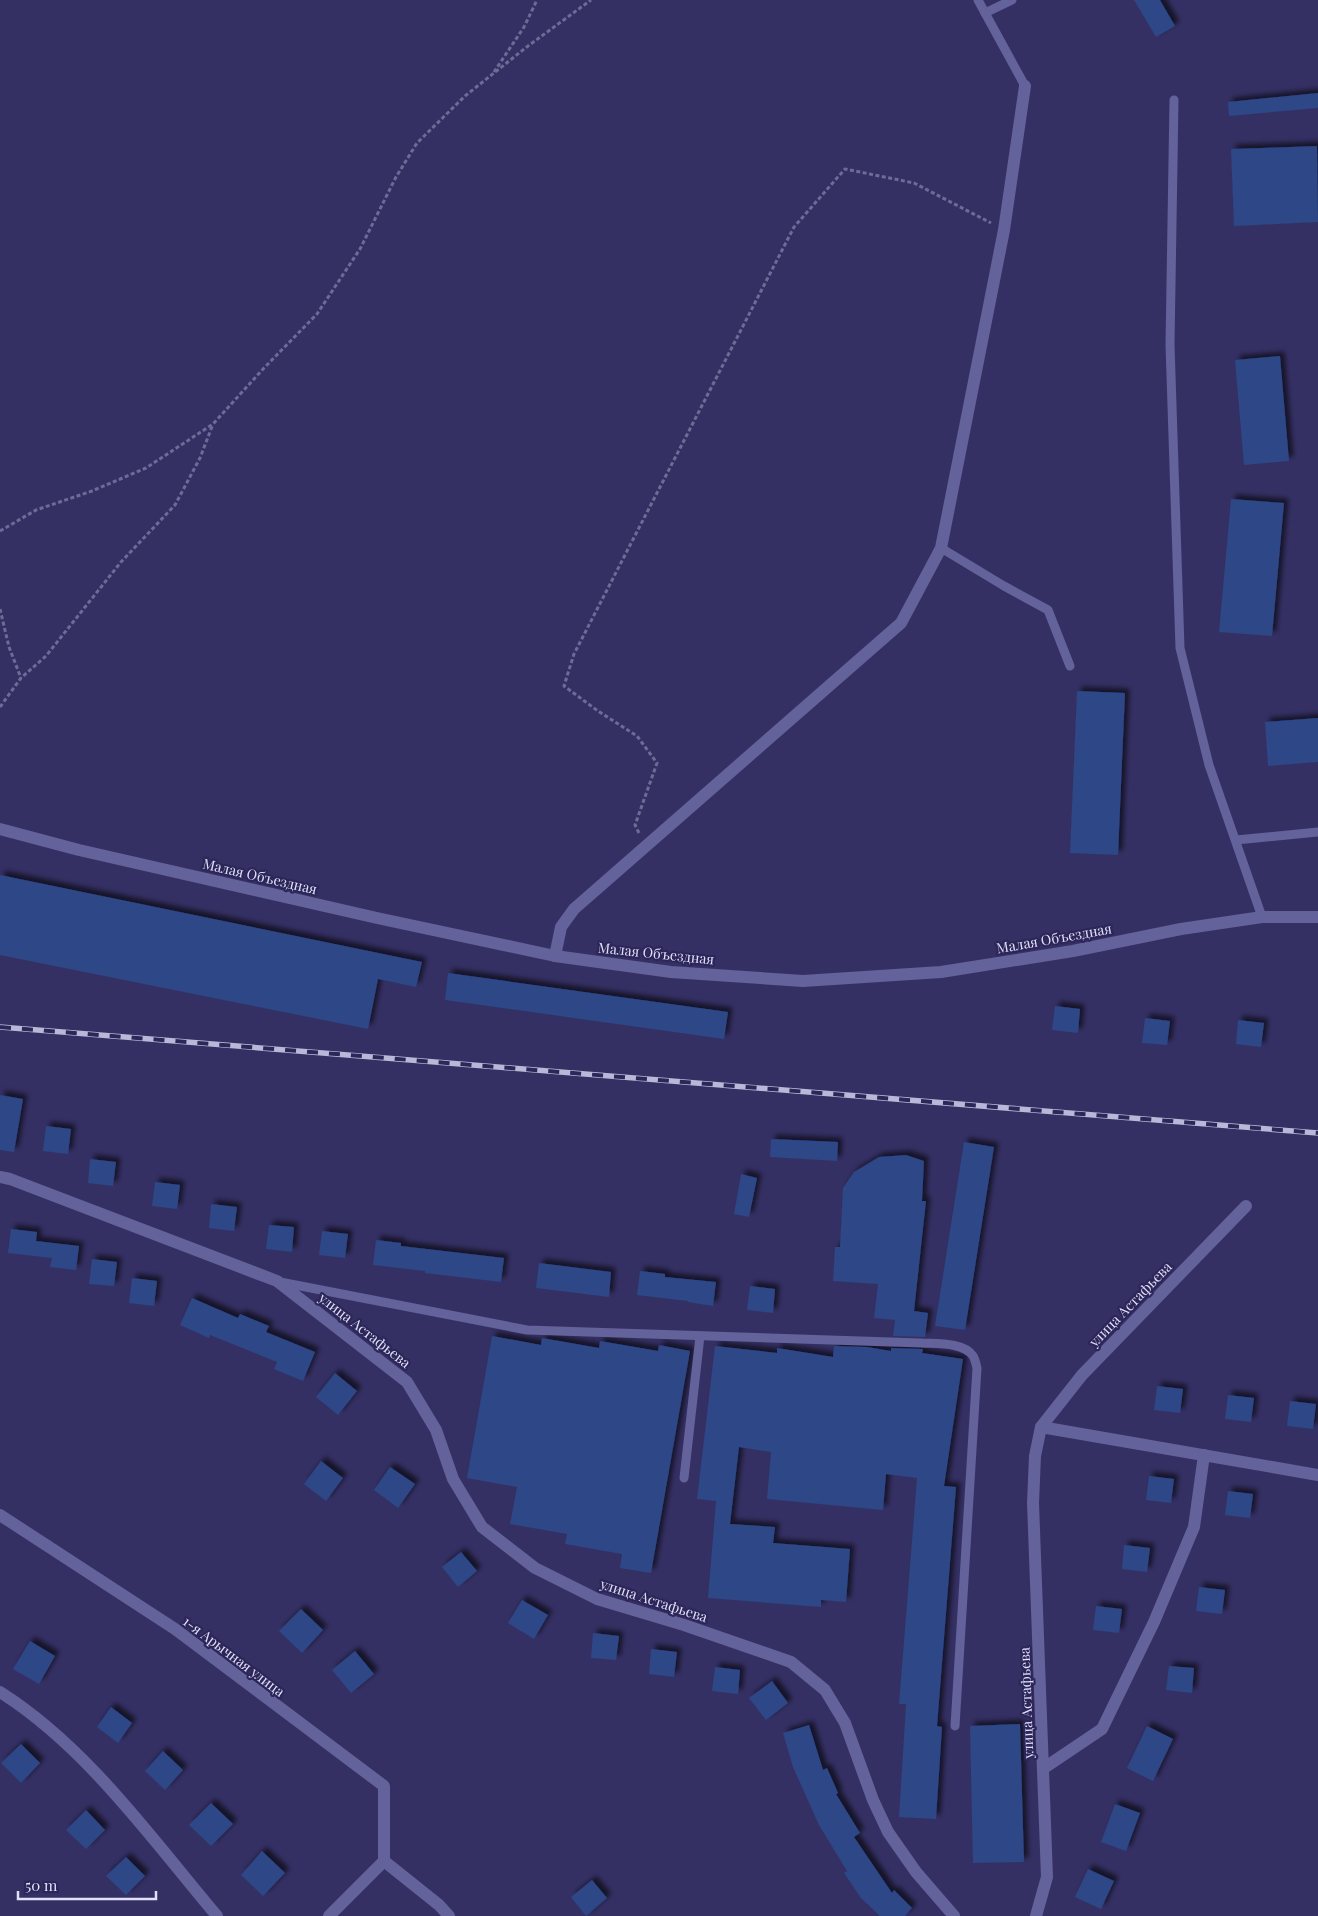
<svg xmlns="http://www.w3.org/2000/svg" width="1318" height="1916" font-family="'Playfair Display',serif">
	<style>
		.building { fill: #2d4787; filter: url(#shadow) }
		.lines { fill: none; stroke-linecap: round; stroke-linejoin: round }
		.path { stroke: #6e6b96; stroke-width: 3; stroke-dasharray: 4 2.5; stroke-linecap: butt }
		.service { stroke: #64629a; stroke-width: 9 }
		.minor { stroke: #64629a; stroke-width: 12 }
		.secondary { stroke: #64629a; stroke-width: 12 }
		.rail-casing { stroke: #bab8d8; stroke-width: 5.5 }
		.rail { stroke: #2c2659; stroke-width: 4; stroke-dasharray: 11; stroke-linecap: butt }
		.labels { text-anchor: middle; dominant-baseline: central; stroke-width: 4.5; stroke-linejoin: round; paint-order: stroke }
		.street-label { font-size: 14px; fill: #e1e1fb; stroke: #2c2659 }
	</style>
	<defs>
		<filter id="shadow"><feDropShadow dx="4.5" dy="-4.5" stdDeviation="2.5" flood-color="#0009"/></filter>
	</defs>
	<rect width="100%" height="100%" fill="#353064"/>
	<g class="building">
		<path d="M1134,0H1160L1175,26L1156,37Z"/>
		<path d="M1318,93V108L1229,116L1228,102Z"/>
		<path d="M1317,146L1318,222L1234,226L1231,149Z"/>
		<path d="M1280,356L1289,461L1244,465L1235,360Z"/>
		<path d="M1231,499L1284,503L1272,636L1219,632Z"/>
		<path d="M1077,691L1125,693L1118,855L1070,853Z"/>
		<path d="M1318,718V762L1268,766L1265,722Z"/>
		<path d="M0,875L422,962L416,987L378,979L368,1029L0,955Z"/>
		<path d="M448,973L728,1012L724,1039L445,1000Z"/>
		<path d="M1055,1006L1080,1009L1078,1033L1052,1030Z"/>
		<path d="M1145,1018L1170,1021L1167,1045L1142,1043Z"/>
		<path d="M1238,1020L1264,1023L1261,1047L1236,1044Z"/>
		<path d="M0,1095L23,1099L14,1152L0,1150Z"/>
		<path d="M46,1126L71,1129L68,1154L43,1151Z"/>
		<path d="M771,1139L838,1142L837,1161L770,1157Z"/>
		<path d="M964,1142L994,1147L965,1330L935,1326Z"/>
		<path d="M906,1155L924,1161L922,1201H926L914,1311L928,1313L925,1337L893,1336L895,1320L874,1318L878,1284L833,1281L835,1247H840L843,1188L854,1172L879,1157Z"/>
		<path d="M90,1159L116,1162L113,1186L88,1183Z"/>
		<path d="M741,1174L757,1178L749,1217L734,1214Z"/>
		<path d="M155,1182L180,1185L177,1209L152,1206Z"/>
		<path d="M211,1204L237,1207L234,1231L209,1228Z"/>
		<path d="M269,1225L294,1227L292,1252L266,1249Z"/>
		<path d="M11,1229L37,1232L36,1241L79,1246L76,1270L50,1267L52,1258L8,1253Z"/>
		<path d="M322,1231L348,1234L345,1258L319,1255Z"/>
		<path d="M376,1240L401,1243V1246L504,1258L501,1282L425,1273V1271L373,1265Z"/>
		<path d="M92,1259L117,1262L114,1286L89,1284Z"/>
		<path d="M539,1263L611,1272L609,1297L536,1288Z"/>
		<path d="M640,1271L665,1274V1277L716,1282L713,1306L688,1302V1301L637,1295Z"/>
		<path d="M132,1278L157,1281L154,1306L129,1303Z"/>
		<path d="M750,1286L775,1289L773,1313L747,1310Z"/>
		<path d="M192,1298L238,1318L240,1314L269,1326L266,1332L315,1352L303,1381L274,1369L277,1362L210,1335L209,1338L180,1325Z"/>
		<path d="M492,1336L541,1345L542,1338L599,1348L600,1341L658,1351L659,1345L690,1351L651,1573L620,1568L622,1554L565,1544L567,1534L510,1524L517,1487L467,1478Z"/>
		<path d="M715,1346L777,1353V1348L833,1357L834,1346L867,1347L891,1351V1348L923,1349L922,1353L963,1359L944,1486L956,1487L937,1726L942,1727L936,1819L899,1817L906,1704H899L917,1478L886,1474L883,1510L767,1499L771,1452L739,1447L730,1524L775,1527L773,1543L850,1549L846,1602L821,1600V1607L708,1598L716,1501L697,1499Z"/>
		<path d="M335,1373L357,1391L338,1415L316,1397Z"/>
		<path d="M1157,1386L1183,1389L1180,1413L1154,1410Z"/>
		<path d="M1228,1395L1254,1398L1251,1422L1225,1419Z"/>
		<path d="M1290,1401L1316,1404L1313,1429L1287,1426Z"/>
		<path d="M321,1461L343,1478L326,1501L304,1484Z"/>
		<path d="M390,1467L415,1484L398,1508L374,1490Z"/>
		<path d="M1149,1476L1174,1479L1171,1503L1146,1500Z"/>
		<path d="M1228,1491L1253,1494L1250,1518L1225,1515Z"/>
		<path d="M1124,1545L1150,1548L1147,1572L1122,1569Z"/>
		<path d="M461,1552L477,1571L458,1587L442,1567Z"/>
		<path d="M1199,1587L1225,1590L1222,1614L1196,1611Z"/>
		<path d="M522,1600L548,1615L534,1639L508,1623Z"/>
		<path d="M1096,1606L1122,1609L1119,1633L1093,1630Z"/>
		<path d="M301,1609L323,1630L302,1653L279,1631Z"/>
		<path d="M593,1633L619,1636L616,1660L591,1658Z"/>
		<path d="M30,1641L55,1656L39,1684L13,1669Z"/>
		<path d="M651,1649L677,1652L674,1677L649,1674Z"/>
		<path d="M355,1651L374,1674L351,1693L332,1670Z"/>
		<path d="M1169,1666L1194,1668L1192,1693L1166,1690Z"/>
		<path d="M715,1667L740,1670L738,1694L712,1691Z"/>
		<path d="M772,1681L788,1703L766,1720L749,1698Z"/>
		<path d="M111,1707L132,1723L118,1743L97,1727Z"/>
		<path d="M1020,1724L1024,1862L973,1863L970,1726Z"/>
		<path d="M809,1725L823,1770L827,1768L838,1793L836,1794L860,1833L854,1837L892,1893L894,1890L912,1908L905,1916H880L861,1898L844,1873L847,1871L819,1825L793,1767L783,1733Z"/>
		<path d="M1147,1726L1173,1739L1153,1781L1127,1768Z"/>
		<path d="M21,1744L40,1763L21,1783L1,1763Z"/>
		<path d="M163,1751L183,1770L165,1790L145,1771Z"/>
		<path d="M211,1803L233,1824L211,1846L189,1825Z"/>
		<path d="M1115,1804L1140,1813L1126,1851L1101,1842Z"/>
		<path d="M86,1810L105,1830L86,1849L66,1830Z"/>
		<path d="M262,1851L285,1873L263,1896L241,1875Z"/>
		<path d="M126,1857L145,1876L126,1895L106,1876Z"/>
		<path d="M1088,1869L1114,1881L1101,1909L1075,1897Z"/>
		<path d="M592,1880L607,1898L586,1916L571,1897Z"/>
	</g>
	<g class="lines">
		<g class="path">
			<path d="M494,72L524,27L537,0"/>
			<path d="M0,531L36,510L92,491L146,468L213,424L264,368L317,314L360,249L396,177L417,143L465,96L528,46L591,0"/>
			<path d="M0,609L9,647L21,678"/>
			<path d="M0,707L21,678L46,656L121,562L175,505L200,458L213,424"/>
			<path d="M639,833L635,825L657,763L637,736L598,711L564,686L574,654L794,227L845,169L914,183L991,223"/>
		</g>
		<g class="service">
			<path d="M978,0L1025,86"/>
			<path d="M985,13L1012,0"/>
			<path d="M1174,100L1170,345L1180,648L1209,765L1262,917"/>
			<path d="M941,548L1004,586L1048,610L1070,666"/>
			<path d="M1236,840L1318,832"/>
			<path d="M280,1282L527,1330L921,1343C936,1344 964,1342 973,1356C975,1359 976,1364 977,1368L955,1726"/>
			<path d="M684,1478L700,1336"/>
		</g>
		<g class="minor">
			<path d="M555,956L561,927L574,909L901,623L941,548L1004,230L1025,86"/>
			<path d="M0,1177L10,1179L277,1281L407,1382L436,1430L453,1479L482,1527L535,1568L597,1599L684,1625L791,1662L825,1690L845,1723L873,1800L888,1832L916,1872L954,1916"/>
			<path d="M1041,1427L1318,1475"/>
			<path d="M0,1515L175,1629L384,1786V1861L329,1916"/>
			<path d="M0,1692C87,1747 151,1838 217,1916"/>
			<path d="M1044,1768L1102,1729L1154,1622L1194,1527L1204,1455"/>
			<path d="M384,1861L439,1905L449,1916"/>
			<path d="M1036,1916L1047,1877L1033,1503L1035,1456L1041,1427L1082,1375L1246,1206"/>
		</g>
		<path class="secondary" d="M0,829L79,850L377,918L555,956L671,972L803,981L941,972L1073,951L1181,929L1262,917H1318"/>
		<defs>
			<path id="rail" d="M0,1027L1318,1133"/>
		</defs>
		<use href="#rail" class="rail-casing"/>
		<use href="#rail" class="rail"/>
	</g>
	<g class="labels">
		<g class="street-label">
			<text transform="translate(260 876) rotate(13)">Малая Объездная</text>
			<text transform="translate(1054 938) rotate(-10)">Малая Объездная</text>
			<text transform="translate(656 953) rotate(6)">Малая Объездная</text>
			<text transform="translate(1130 1304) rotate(-46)">улица Астафьева</text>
			<text transform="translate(365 1330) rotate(38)">улица Астафьева</text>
			<text transform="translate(654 1600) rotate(18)">улица Астафьева</text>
			<text transform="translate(234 1656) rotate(37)">1-я Арычная улица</text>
			<text transform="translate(1026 1703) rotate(-92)">улица Астафьева</text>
		</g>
	</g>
	<path d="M18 1891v8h138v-8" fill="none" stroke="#e1e1fb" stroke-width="2.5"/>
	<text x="25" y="1891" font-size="15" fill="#e1e1fb" stroke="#2c2659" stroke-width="4" paint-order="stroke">50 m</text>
</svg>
